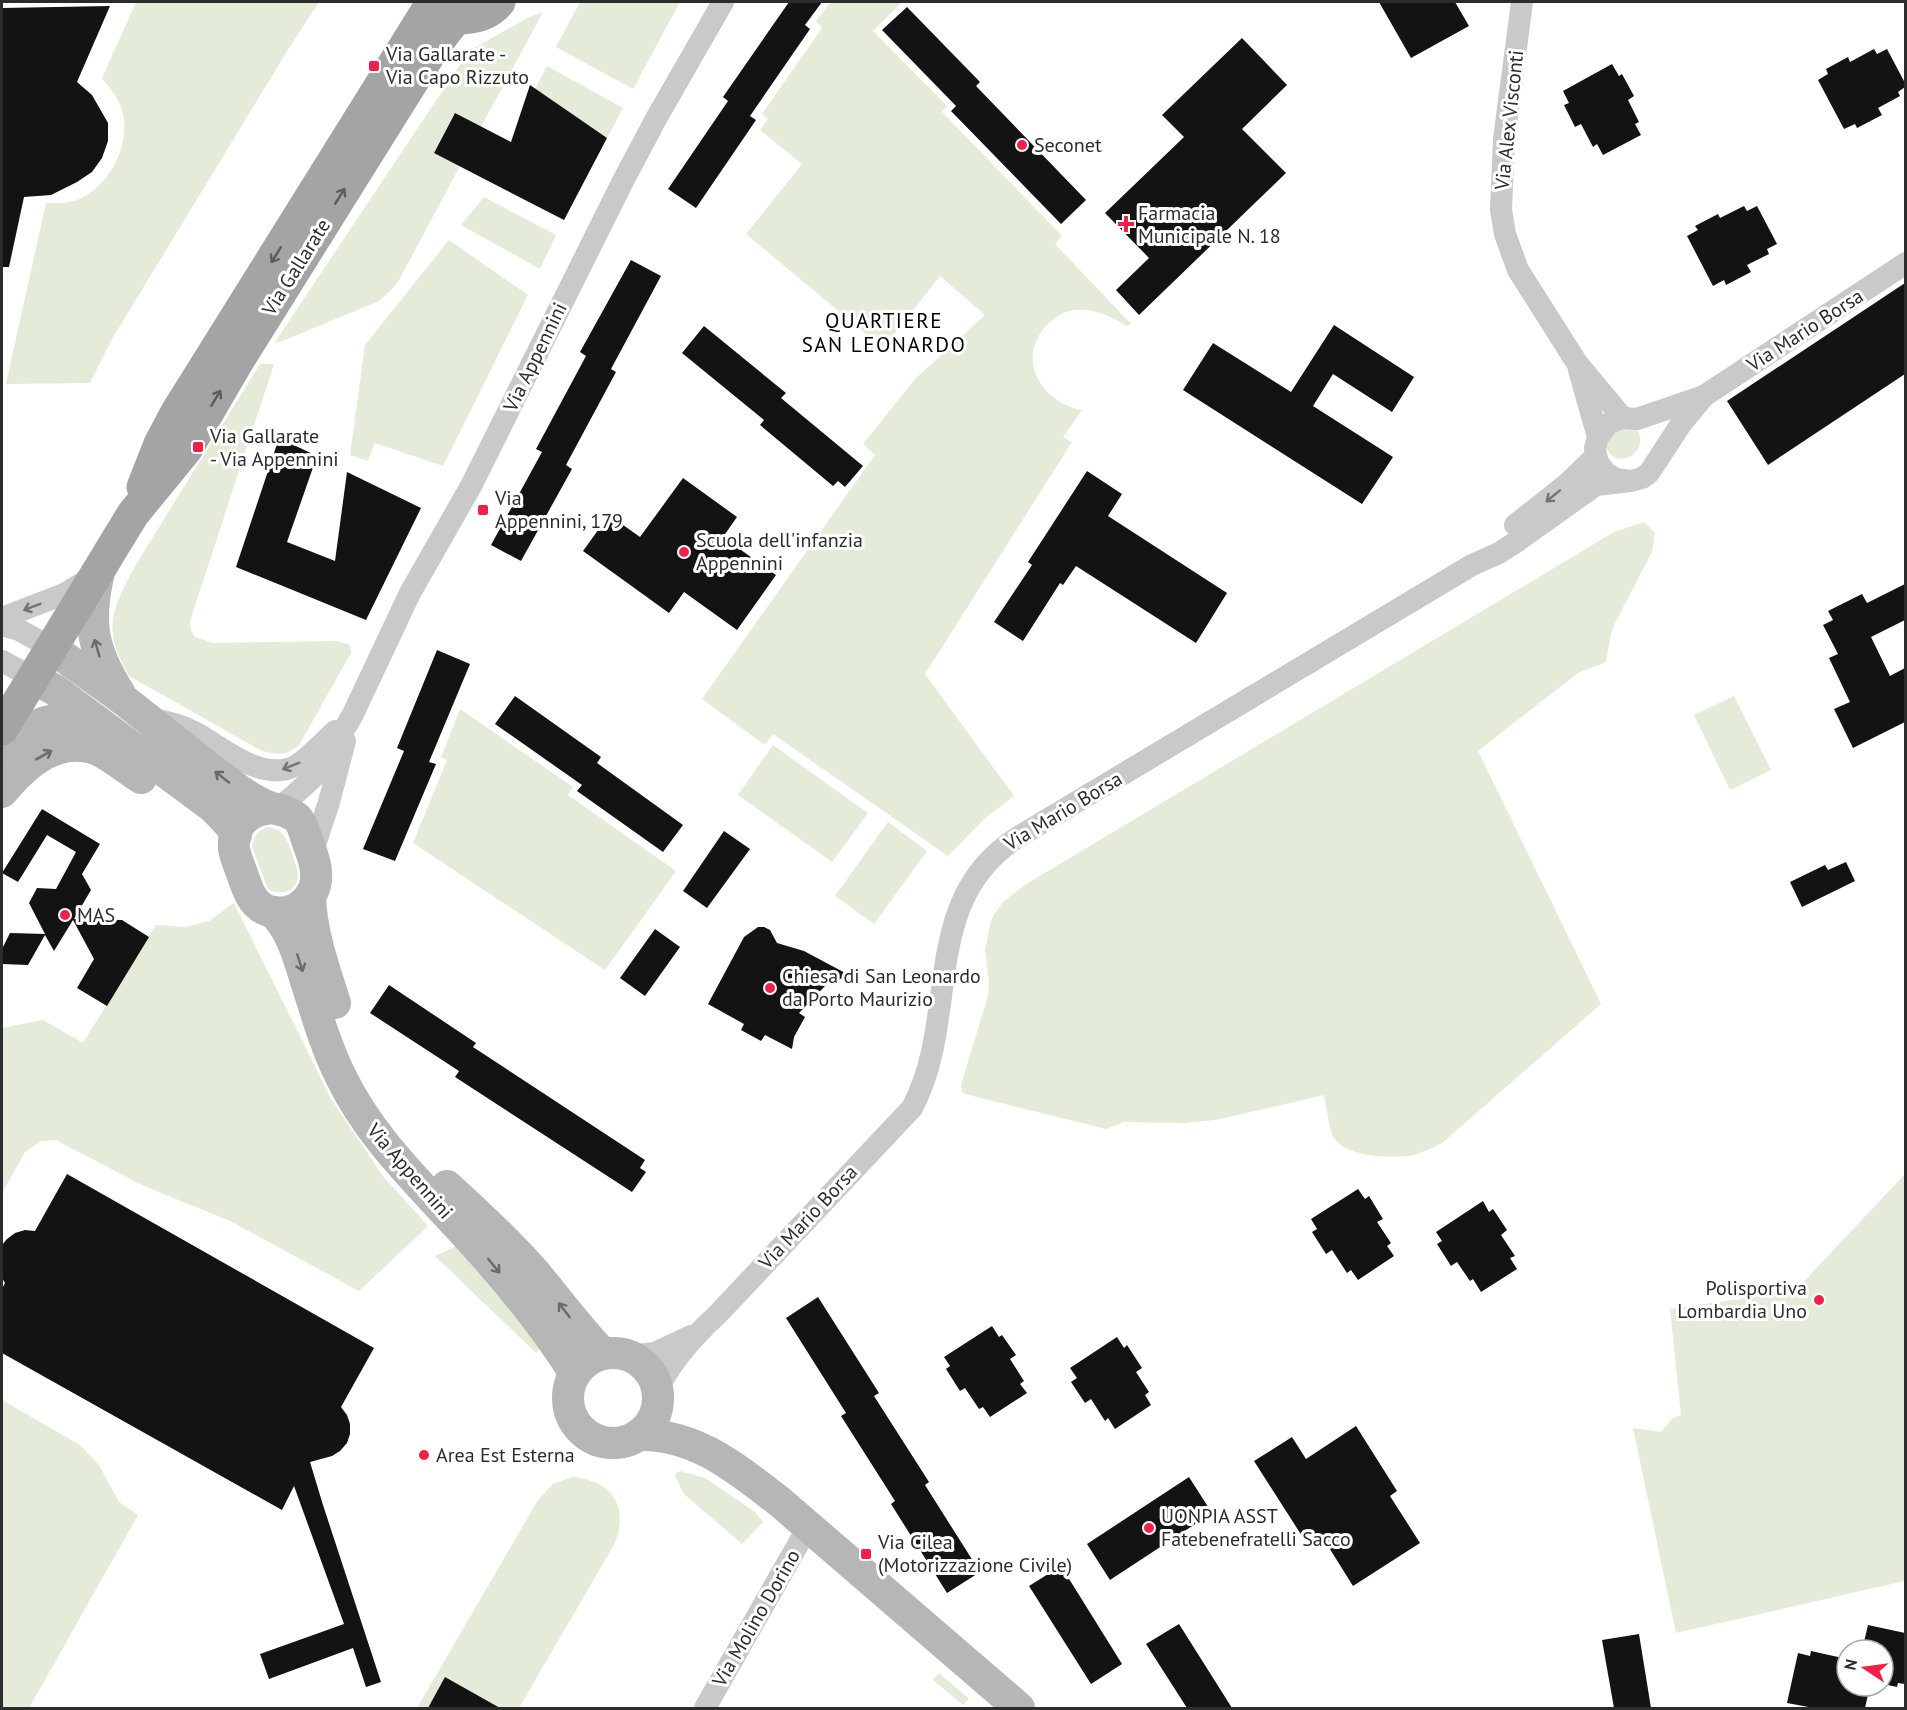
<svg xmlns="http://www.w3.org/2000/svg" width="1907" height="1710" font-family="'PT Sans',sans-serif">
	<style>
		.green { fill: #e4ebd8 }
		.building { fill: #131313 }
		.lines { fill: none; stroke-linecap: round; stroke-linejoin: round }
		.street { stroke: #c9c9c9; stroke-width: 22 }
		.secondary { stroke: #b6b6b6; stroke-width: 32 }
		.primary { stroke: #a4a4a4; stroke-width: 33 }
		.oneway { stroke: #5c5c5c }
		.oneway2 { stroke: #737373 }
		.oneway3 { stroke: #6a6a6a }
		.poi-dot { fill: #f02149; stroke: #fff; stroke-width: 2 }
		.labels { text-anchor: middle; dominant-baseline: central; stroke-width: 6; stroke-linejoin: round; paint-order: stroke }
		.poi-label { font-size: 20px; fill: #2c2c2c; stroke: #fff; text-anchor: start }
		.street-label { font-size: 20px; fill: #2c2c2c; stroke: #fff }
		.neighbourhood-label { font-size: 21px; letter-spacing: 1.5px; fill: #000; stroke: #fff }
	</style>
	<rect width="100%" height="100%" fill="#fff"/>
	<g class="green">
		<path d="M136,2H319L289,48L112,339L90,383L6,384L46,203C57,203 69,204 79,199C110,186 132,143 122,110C118,97 110,88 102,78Z"/>
		<path d="M580,2H680L633,89L556,47Z"/>
		<path d="M831,2H902L873,31L947,106L942,112L1062,236L1055,244L1131,324L1127,326C1111,317 1095,308 1075,310C1064,311 1055,317 1047,325C1015,358 1041,403 1082,410L1063,437L1072,442L925,674L1014,796L984,819L948,856L773,734L765,745L702,699L875,455L863,444L915,379L985,315L940,276L883,348L746,234L802,164L760,130L768,119L762,114L822,28L816,21Z"/>
		<path d="M543,12L481,127L454,114L434,152L460,166L399,280L390,291L379,301L280,342H275L469,51L529,17Z"/>
		<path d="M547,66L623,108L607,138L535,89Z"/>
		<path d="M484,197L556,235L540,269L461,225Z"/>
		<path d="M449,240L528,295L443,466L375,443L368,461L350,455L365,345Z"/>
		<path d="M260,364H274L190,621L191,630L195,637L213,643L338,641L350,645L351,653L299,745C287,756 278,755 262,751L129,676C102,630 111,611 135,566Z"/>
		<path d="M1636,427C1655,458 1601,477 1605,432Z"/>
		<path d="M1644,522L1655,533L1652,552L1615,623L1611,634L1606,662L1578,673L1478,751L1601,1004L1442,1143C1431,1148 1419,1155 1407,1156C1387,1158 1344,1157 1333,1136C1328,1126 1327,1107 1324,1095L1215,1120L1185,1123L1124,1122L1106,1129L965,1094L962,1092L961,1085L988,996L989,982L985,950L990,925L993,916L1003,902L1028,883L1614,532Z"/>
		<path d="M1734,696L1771,770L1730,790L1694,715Z"/>
		<path d="M460,709L573,787L568,795L676,871L605,970L413,843L447,760L441,757Z"/>
		<path d="M773,745L868,813L832,862L738,795Z"/>
		<path d="M888,822L927,851L874,924L835,896Z"/>
		<path d="M268,827C274,828 281,830 284,836C289,842 298,869 298,877C296,893 280,896 268,889L252,847C253,837 258,830 268,827Z"/>
		<path d="M234,903L331,1099L383,1176L428,1226L359,1291L230,1221L144,1186L56,1140L41,1141L25,1152L2,1193V1028L43,1020L83,1043L156,925L186,927L209,921Z"/>
		<path d="M1905,1174V1581L1676,1633L1633,1428L1661,1432L1673,1418L1681,1415L1670,1309L1795,1291Z"/>
		<path d="M463,1243L543,1345L536,1353L435,1256Z"/>
		<path d="M2,1400L80,1445L99,1465L119,1502L138,1515L29,1708H2Z"/>
		<path d="M680,1471L705,1478L755,1512L763,1522L742,1544L684,1494L675,1476L676,1473Z"/>
		<path d="M572,1477C611,1480 629,1505 615,1543L519,1708H417L538,1500L553,1484Z"/>
		<path d="M939,1673L969,1699L963,1705L933,1680Z"/>
	</g>
	<g class="building">
		<path d="M789,2H822L805,25L810,29L750,116L756,120L696,208L668,189L728,101L723,97Z"/>
		<path d="M1379,2H1455L1469,26L1411,58Z"/>
		<path d="M110,6L77,82L92,95L108,123V141L102,158L92,172L77,182L51,195L24,197L9,267H2V8Z"/>
		<path d="M907,7L980,82L976,86L1086,200L1061,224L951,111L956,106L882,30Z"/>
		<path d="M1242,38L1287,85L1242,129L1286,173L1139,315L1116,290L1149,258L1105,213L1184,137L1162,115Z"/>
		<path d="M1874,49L1877,54L1887,49L1905,83V87L1898,92L1900,96L1878,108L1882,115L1857,128L1855,124L1844,129L1818,80L1828,74L1826,69L1848,57L1850,62Z"/>
		<path d="M1612,64L1619,76L1622,74L1634,96L1628,100L1639,122L1635,124L1641,135L1603,155L1597,144L1593,147L1581,124L1575,127L1564,105L1569,103L1563,91Z"/>
		<path d="M530,85L607,138L564,220L434,153L455,113L511,142Z"/>
		<path d="M1744,206L1747,211L1757,206L1777,244L1767,249L1769,254L1747,265L1751,272L1726,285L1724,280L1713,286L1687,236L1698,230L1695,226L1718,214L1720,218Z"/>
		<path d="M631,260L661,276L611,369L616,372L566,465L572,469L521,561L491,545L542,452L536,449L586,356L580,352Z"/>
		<path d="M1905,283V374L1768,465L1727,401Z"/>
		<path d="M1334,325L1414,377L1392,412L1333,374L1313,406L1393,457L1362,504L1183,390L1213,343L1291,392Z"/>
		<path d="M704,326L786,393L781,398L863,466L845,487L838,481L833,486L760,425L764,420L682,353Z"/>
		<path d="M279,438L317,456L287,542L335,561L347,472L421,508L366,620L236,567Z"/>
		<path d="M1087,471L1122,494L1108,516L1227,593L1196,643L1076,566L1063,585L1060,583L1023,641L994,622L1032,565L1028,562Z"/>
		<path d="M683,478L737,517L723,537L776,575L737,630L684,592L669,613L583,551L609,515L640,537Z"/>
		<path d="M1905,584V620L1871,637L1890,676L1905,668V722L1853,748L1834,709L1850,702L1829,658L1838,654L1823,625L1833,620L1828,611L1862,594L1867,603Z"/>
		<path d="M437,650L470,664L429,762L436,764L395,861L363,849L404,751L397,748Z"/>
		<path d="M515,696L601,757L597,763L683,825L663,852L577,791L582,785L495,724Z"/>
		<path d="M42,809L100,844L82,874L91,890L74,919L122,920L149,937L107,1006L77,988L94,959L73,920L54,951L45,935L28,965L2,964V949L10,933L45,934L29,903L37,888L56,889L76,852L47,835L18,882L2,873Z"/>
		<path d="M724,831L750,849L707,908L683,891Z"/>
		<path d="M1846,862L1855,881L1802,907L1790,882L1825,865L1828,870Z"/>
		<path d="M758,927H764L770,930L777,943L804,951L849,975L825,986L799,1013L805,1017L794,1037L792,1049L765,1035L761,1041L741,1030L744,1024L708,1004L744,937Z"/>
		<path d="M655,929L680,947L645,996L620,978Z"/>
		<path d="M389,985L476,1043L473,1047L645,1160L640,1168L646,1172L632,1192L455,1077L459,1071L370,1013Z"/>
		<path d="M67,1174L374,1348L341,1407L347,1415L350,1424V1434L347,1443L340,1451L332,1456L310,1462L323,1505L381,1682L366,1687L353,1648L269,1679L260,1654L344,1624L294,1486L282,1510L2,1353V1289L5,1283L2,1278V1245L7,1239L15,1233L25,1230L35,1231Z"/>
		<path d="M1358,1189L1365,1199L1369,1196L1383,1219L1377,1222L1391,1243L1387,1246L1394,1256L1358,1280L1351,1270L1347,1273L1332,1250L1326,1254L1312,1232L1317,1229L1311,1219Z"/>
		<path d="M1483,1201L1489,1212L1493,1209L1507,1230L1501,1235L1515,1256L1510,1258L1517,1269L1481,1292L1473,1279L1470,1281L1457,1262L1451,1266L1437,1244L1442,1241L1436,1232Z"/>
		<path d="M818,1297L879,1393L874,1396L929,1482L925,1485L980,1572L947,1593L891,1504L895,1501L841,1416L846,1413L786,1318Z"/>
		<path d="M992,1326L999,1337L1002,1335L1016,1355L1010,1359L1024,1381L1020,1384L1027,1393L990,1417L983,1407L979,1409L965,1388L960,1391L946,1369L950,1366L944,1357Z"/>
		<path d="M1117,1337L1124,1348L1127,1345L1142,1368L1136,1372L1149,1392L1145,1395L1151,1405L1115,1429L1108,1418L1105,1421L1091,1399L1085,1403L1071,1382L1077,1378L1070,1368Z"/>
		<path d="M1356,1426L1397,1491L1390,1496L1420,1543L1353,1586L1323,1538L1309,1547L1254,1461L1292,1437L1306,1459Z"/>
		<path d="M1189,1477L1212,1513L1110,1580L1087,1544Z"/>
		<path d="M1061,1566L1122,1664L1091,1684L1029,1586Z"/>
		<path d="M1179,1624L1232,1708H1187L1146,1644Z"/>
		<path d="M1868,1625L1905,1633V1684L1898,1683L1897,1687L1883,1684V1650H1862Z"/>
		<path d="M1639,1634L1651,1708H1614L1602,1640Z"/>
		<path d="M1811,1651L1847,1659V1686H1870L1865,1708H1814L1787,1703L1798,1653L1810,1656Z"/>
		<path d="M445,1677L500,1708H428Z"/>
	</g>
	<g class="lines">
		<g class="street">
			<path d="M1522,2L1504,139L1501,210L1505,234L1518,270L1577,363L1623,418"/>
			<path d="M1579,370L1598,437"/>
			<path d="M1630,481L1616,479L1606,473L1599,464L1596,456L1595,448L1598,437L1609,423L1623,418L1637,419L1704,396L1906,263"/>
			<path d="M1515,525L1567,484L1596,456"/>
			<path d="M2,618L64,594L91,578"/>
			<path d="M2,625L19,630L52,648"/>
			<path d="M2,661L33,678"/>
			<path d="M156,720C170,722 183,726 196,733C224,748 263,784 297,765C311,756 323,742 335,731"/>
			<path d="M272,808L283,804L292,797L317,774L352,716L410,593L471,486L622,183L657,117L723,2"/>
			<path d="M312,854L329,802L345,741"/>
			<path d="M630,1356L655,1353L691,1336"/>
			<path d="M657,1392C670,1362 694,1336 718,1314L912,1108C961,1016 918,901 1018,837L1472,565L1499,553L1516,542L1596,485L1631,481L1642,478L1649,473L1681,424L1704,396"/>
			<path d="M705,1708L808,1527"/>
		</g>
		<g class="secondary">
			<path d="M99,572C87,623 92,650 120,694"/>
			<path d="M52,648C76,666 101,683 125,701C161,729 196,758 232,785C244,794 258,803 272,808C280,810 289,811 297,818C303,824 305,835 308,843C311,852 316,862 316,873C318,891 304,909 286,912C279,913 270,912 264,909C252,903 248,890 244,879C241,870 236,859 234,849C232,824 249,810 272,808"/>
			<path d="M33,678L55,690L214,808L231,826L236,835"/>
			<path d="M2,750C34,722 56,711 99,726"/>
			<path d="M2,792C24,765 59,734 98,750C113,757 127,769 141,778"/>
			<path d="M310,896C311,933 324,968 335,1003"/>
			<path d="M273,912C292,931 298,956 306,981C316,1012 325,1045 340,1075C368,1134 413,1177 457,1225C500,1271 542,1320 575,1374"/>
			<path d="M447,1186C478,1214 509,1243 537,1275C559,1302 579,1329 603,1354"/>
			<circle cx="613" cy="1398" r="45"/>
			<path d="M638,1435C695,1433 737,1469 780,1502L1019,1708"/>
		</g>
		<g class="primary">
			<path d="M435,11C454,22 484,20 499,2"/>
			<path d="M143,487L160,444L177,412L429,8"/>
			<path d="M2,729L133,514L187,448L237,362L435,45L456,18"/>
		</g>
	</g>
	<defs><path id="oneway-shaft" d="M-6 0H5M1.5-3L5.5 0L1.5 3" fill="none" stroke-width="1.6" stroke-linecap="round" stroke-linejoin="round" transform="scale(1.5)"/></defs>
	<g class="oneway">
		<use href="#oneway-shaft" transform="translate(340 196) rotate(-58)"/>
		<use href="#oneway-shaft" transform="translate(276 255) rotate(122)"/>
		<use href="#oneway-shaft" transform="translate(216 398) rotate(-59)"/>
	</g>
	<g class="oneway2">
		<use href="#oneway-shaft" transform="translate(1553 496) rotate(141)"/>
		<use href="#oneway-shaft" transform="translate(32 607) rotate(159)"/>
		<use href="#oneway-shaft" transform="translate(291 766) rotate(158)"/>
	</g>
	<g class="oneway3">
		<use href="#oneway-shaft" transform="translate(97 648) rotate(-106)"/>
		<use href="#oneway-shaft" transform="translate(44 755) rotate(-29)"/>
		<use href="#oneway-shaft" transform="translate(222 777) rotate(-142)"/>
		<use href="#oneway-shaft" transform="translate(300 963) rotate(72)"/>
		<use href="#oneway-shaft" transform="translate(494 1266) rotate(51)"/>
		<use href="#oneway-shaft" transform="translate(564 1310) rotate(-128)"/>
	</g>
	<g class="poi-dot">
		<rect x="368" y="60" width="12" height="12" rx="3"/>
		<circle cx="1022" cy="145" r="6"/>
		<path d="M1123 215h6v6h6v6h-6v6h-6v-6h-6v-6h6z"/>
		<rect x="192" y="441" width="12" height="12" rx="3"/>
		<rect x="477" y="504" width="12" height="12" rx="3"/>
		<circle cx="684" cy="552" r="6"/>
		<circle cx="65" cy="915" r="6"/>
		<circle cx="770" cy="988" r="6"/>
		<circle cx="1819" cy="1300" r="6"/>
		<circle cx="424" cy="1455" r="6"/>
		<circle cx="1149" cy="1528" r="6"/>
		<rect x="860" y="1548" width="12" height="12" rx="3"/>
	</g>
	<g class="labels">
		<g class="poi-label">
			<text x="386" y="54">Via Gallarate -<tspan x="386" dy="23">Via Capo Rizzuto</tspan></text>
			<text x="1034" y="145">Seconet</text>
			<text x="1138" y="213">Farmacia<tspan x="1138" dy="23">Municipale N. 18</tspan></text>
			<text x="210" y="436">Via Gallarate<tspan x="210" dy="23">- Via Appennini</tspan></text>
			<text x="495" y="498">Via<tspan x="495" dy="23">Appennini, 179</tspan></text>
			<text x="696" y="540">Scuola dell'infanzia<tspan x="696" dy="23">Appennini</tspan></text>
			<text x="77" y="915">MAS</text>
			<text x="782" y="976">Chiesa di San Leonardo<tspan x="782" dy="23">da Porto Maurizio</tspan></text>
			<text x="1807" y="1288" text-anchor="end">Polisportiva<tspan x="1807" dy="23">Lombardia Uno</tspan></text>
			<text x="436" y="1455">Area Est Esterna</text>
			<text x="1161" y="1516">UONPIA ASST<tspan x="1161" dy="23">Fatebenefratelli Sacco</tspan></text>
			<text x="878" y="1542">Via Cilea<tspan x="878" dy="23">(Motorizzazione Civile)</tspan></text>
		</g>
		<g class="street-label">
			<text transform="translate(1509 120) rotate(-84)">Via Alex Visconti</text>
			<text transform="translate(296 267) rotate(-58)">Via Gallarate</text>
			<text transform="translate(1805 330) rotate(-33)">Via Mario Borsa</text>
			<text transform="translate(535 357) rotate(-64)">Via Appennini</text>
			<text transform="translate(1063 811) rotate(-31)">Via Mario Borsa</text>
			<text transform="translate(410 1171) rotate(49)">Via Appennini</text>
			<text transform="translate(808 1217) rotate(-47)">Via Mario Borsa</text>
			<text transform="translate(756 1618) rotate(-60)">Via Molino Dorino</text>
		</g>
		<g class="neighbourhood-label">
			<text x="884" y="320">QUARTIERE<tspan x="884" dy="24">SAN LEONARDO</tspan></text>
		</g>
	</g>
	<rect width="1907" height="1710" fill="none" stroke="#2c2c2c" stroke-width="6"/>
	<g transform="translate(1865 1668) rotate(283)"><circle r="28" fill="#ffffff" stroke="#ababab" stroke-width="1.5"/>
	<path d="M0-4.5L10 22L0 15L-10 22Z" fill="#f02149"/>
	<text y="-9" font-size="16" font-weight="bold" text-anchor="middle" fill="#2c2c2c">N</text>
	</g>
</svg>
